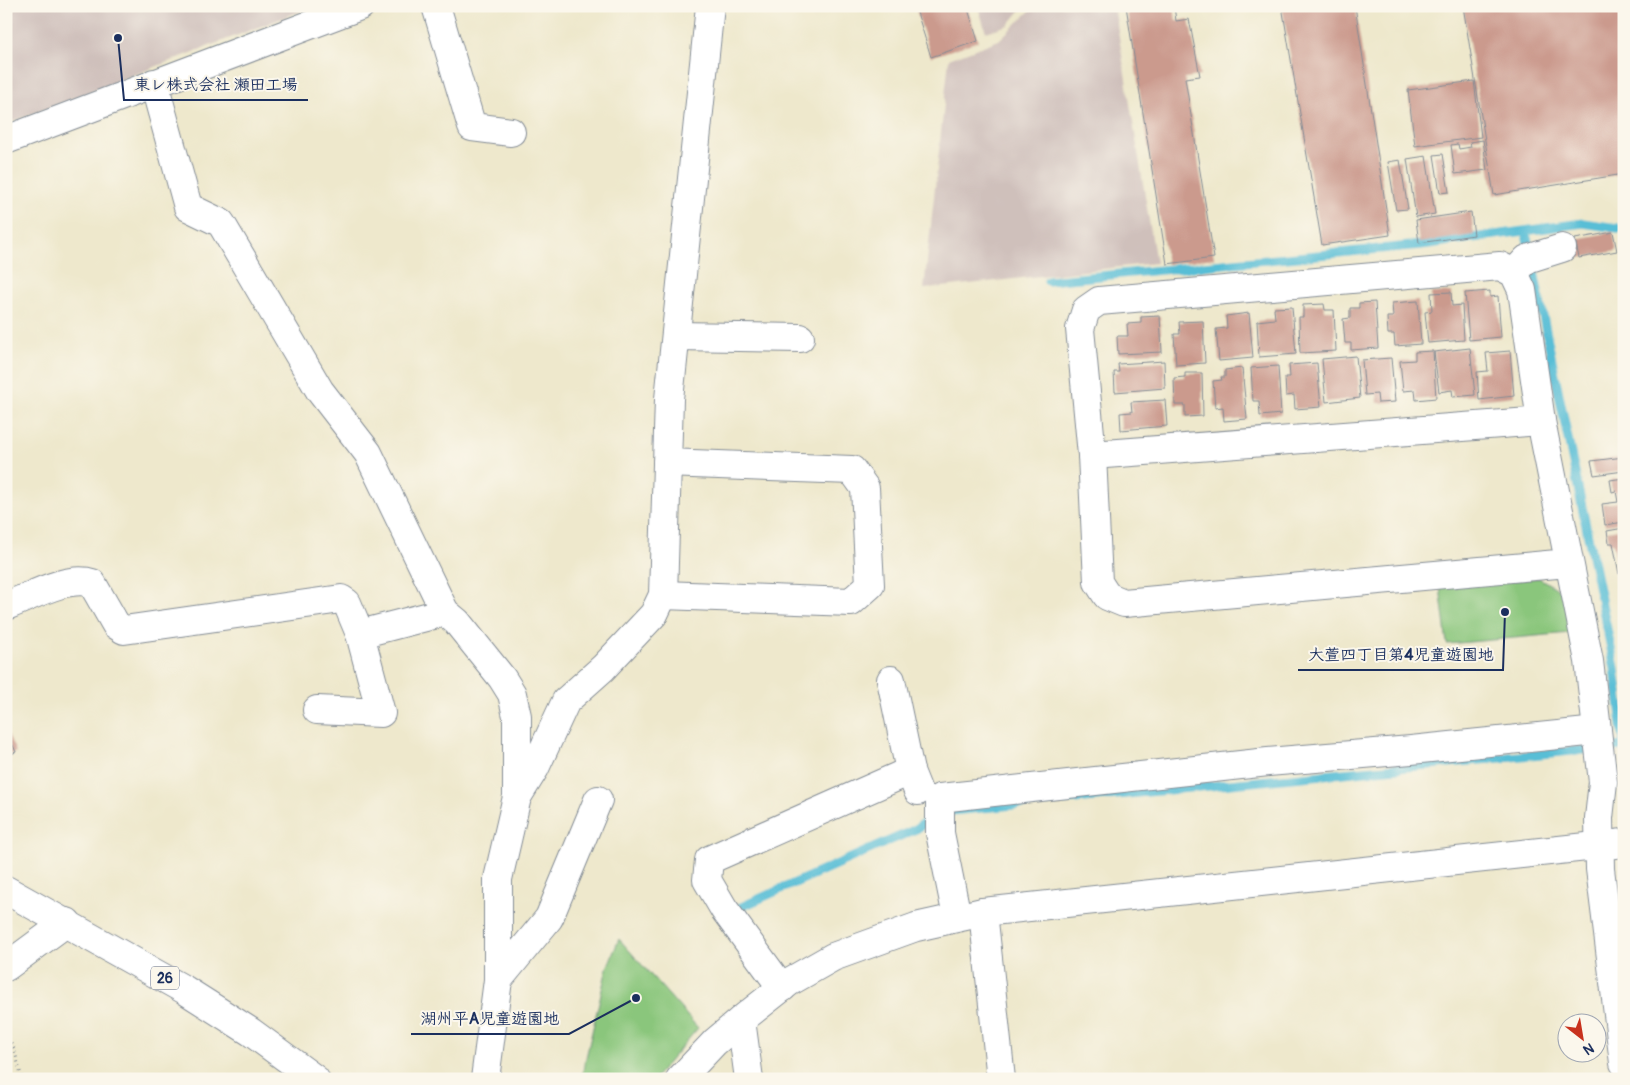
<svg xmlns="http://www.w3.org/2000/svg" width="1630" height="1085" font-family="Pangolin,'Klee One',sans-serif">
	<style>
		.industrial { fill: #cfc0bb }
		.green { fill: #8ac67c; stroke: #527a6d }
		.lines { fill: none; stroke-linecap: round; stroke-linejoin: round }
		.stream { stroke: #58bed6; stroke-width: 9 }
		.building { fill: #cb9a8d }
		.minor-casing { stroke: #848c95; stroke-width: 30 }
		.major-casing { stroke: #848c95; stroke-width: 30 }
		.path { stroke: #848c95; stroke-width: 3; stroke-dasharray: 1 4; stroke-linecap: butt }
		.minor { stroke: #fff; stroke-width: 28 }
		.major { stroke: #fff; stroke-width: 28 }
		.labels { text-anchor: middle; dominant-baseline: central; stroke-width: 4; stroke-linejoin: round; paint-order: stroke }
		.shield { fill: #fbf7ec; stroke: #5e6b89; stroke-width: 1 }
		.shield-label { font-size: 14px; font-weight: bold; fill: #1b2f5e }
		.leader { fill: none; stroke: #1b2f5e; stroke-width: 2 }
		.callout-dot { fill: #1b2f5e; stroke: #fbf7ec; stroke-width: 2 }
		.callout-label { font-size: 16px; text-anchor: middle; font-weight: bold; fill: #1b2f5e; stroke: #fbf7ec; stroke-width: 4; stroke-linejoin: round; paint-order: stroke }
	</style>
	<rect width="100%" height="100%" fill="#fbf7ec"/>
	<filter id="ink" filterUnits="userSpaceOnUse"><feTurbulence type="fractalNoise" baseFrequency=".02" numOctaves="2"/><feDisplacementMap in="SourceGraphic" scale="10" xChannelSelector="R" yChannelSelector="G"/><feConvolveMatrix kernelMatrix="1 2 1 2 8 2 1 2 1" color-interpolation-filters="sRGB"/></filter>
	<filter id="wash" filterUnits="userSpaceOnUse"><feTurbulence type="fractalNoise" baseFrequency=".0096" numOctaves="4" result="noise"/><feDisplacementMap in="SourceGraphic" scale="20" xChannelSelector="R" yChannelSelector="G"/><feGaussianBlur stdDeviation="1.12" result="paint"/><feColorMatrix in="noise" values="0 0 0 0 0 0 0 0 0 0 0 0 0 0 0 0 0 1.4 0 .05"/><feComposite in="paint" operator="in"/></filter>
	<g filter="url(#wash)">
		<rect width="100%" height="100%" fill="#eee8cc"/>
		<g class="industrial">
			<path d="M6,6H314L6,124Z"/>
			<path d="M978,6H1024L1008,25L986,32Z"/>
			<path d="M1035,6H1114L1156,263L924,289L949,59L999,40Z"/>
		</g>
		<g class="green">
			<path d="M1539,578L1563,592L1570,633L1447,644L1440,587Z"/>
			<path d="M619,939L698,1028L654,1079H581L607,968Z"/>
		</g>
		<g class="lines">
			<g class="stream">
				<path d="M1527,238L1615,668L1624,741"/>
				<path d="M1048,281L1421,245L1583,223L1624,229"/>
				<path d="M741,907L916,829L940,812L1624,746"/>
			</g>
		</g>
		<g id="blocks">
			<g class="building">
				<path d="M915,6H967L978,41L931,57Z"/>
				<path d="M1126,6H1174L1176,21L1189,19L1200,76L1185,78L1214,258L1167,264Z"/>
				<path d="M1282,6H1355L1390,235L1322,245Z"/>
				<path d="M1463,6H1624V174L1494,195Z"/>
				<path d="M1474,81L1481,137L1415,146L1408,90Z"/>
				<path d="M1483,140L1487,170L1455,174L1451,145L1458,144L1459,149L1471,147L1470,142Z"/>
				<path d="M1443,154L1449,192L1440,193L1434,155Z"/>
				<path d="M1426,156L1435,214L1416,217L1407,159Z"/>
				<path d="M1400,160L1408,209L1396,210L1388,162Z"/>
				<path d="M1471,212L1474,235L1419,243L1416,220Z"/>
				<path d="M1613,232L1617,251L1579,258L1575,239Z"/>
				<path d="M1490,291V297L1498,296L1501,337L1469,340L1465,293Z"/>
				<path d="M1451,292L1452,306L1462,305L1464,340L1428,343L1425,312L1432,311L1431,293Z"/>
				<path d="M1418,301L1421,344L1395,346L1394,334H1388L1387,317H1393L1392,303Z"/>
				<path d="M1375,302L1378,348L1351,350V343H1345L1343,319L1350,318V308H1359V303Z"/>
				<path d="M1324,304L1325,310H1334L1336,351L1300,353L1299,317H1303V305Z"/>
				<path d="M1292,307L1296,354L1259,357L1257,321L1275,319L1274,308Z"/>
				<path d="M1249,313L1253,358L1219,361L1216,329L1227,328L1226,316Z"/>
				<path d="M1160,316L1162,352L1118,354L1117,336H1128L1127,324L1141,323V317Z"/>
				<path d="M1203,321L1205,363L1176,365L1174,334H1180L1179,322Z"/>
				<path d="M1470,348L1475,395L1453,397L1452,390L1439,392L1434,352Z"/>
				<path d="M1433,351L1436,398L1416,400L1415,390L1403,391L1400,361L1415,360V352Z"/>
				<path d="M1510,351L1514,396L1479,400L1477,372L1488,371L1486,353Z"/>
				<path d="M1356,356L1360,398L1326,402L1322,359Z"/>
				<path d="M1391,358L1395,402L1378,403L1377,394L1365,395L1362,360Z"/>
				<path d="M1164,361L1165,388L1115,392L1114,372H1119L1118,364Z"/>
				<path d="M1317,363L1321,407L1295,409L1294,395L1286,396L1285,377H1290L1289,365Z"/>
				<path d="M1278,366L1281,414L1260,416L1259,401H1253L1251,368Z"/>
				<path d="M1242,368L1247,419L1224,421L1223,407L1215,408L1213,381L1222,380L1221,377H1225V370Z"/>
				<path d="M1185,373H1202L1203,416L1185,417V405H1175L1174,378L1185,377Z"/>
				<path d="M1165,400L1167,426L1121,430L1120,413L1132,412L1131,402Z"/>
				<path d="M1624,457V471L1594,475L1591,461Z"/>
				<path d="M1624,478V522L1605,525L1602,504L1618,502L1616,491L1612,492L1610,480Z"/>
				<path d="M1624,528V573L1619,574L1613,543H1609L1607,531Z"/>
				<path d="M6,730L16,752L6,756Z"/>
			</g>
		</g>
	</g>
	<g filter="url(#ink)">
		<use href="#blocks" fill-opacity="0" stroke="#848c95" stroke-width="1"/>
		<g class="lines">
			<defs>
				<g id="minor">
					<path d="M436,6L472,127L511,132"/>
					<path d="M154,83L188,207L221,223L320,391L368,453L445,612L457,622L502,678L512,694L517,716V797L498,879V980L485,1079"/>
					<path d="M6,140L360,6"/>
					<path d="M1514,273L1527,259L1562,248"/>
					<path d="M676,336L800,338"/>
					<path d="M1092,455L1541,421"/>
					<path d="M1568,563L1124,603L1107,596L1098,582L1092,455L1080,329L1086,310L1099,301L1500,266L1514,273L1522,290L1541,421L1589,661L1603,782L1599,818L1600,869L1624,1063"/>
					<path d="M663,595L851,602L870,585L865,488L852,470L667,463"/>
					<path d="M6,606C30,597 67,575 92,583L116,625L124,630L341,599L347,603L360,634L445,612"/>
					<path d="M891,680L910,771L918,791"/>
					<path d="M317,710L381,713L360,634"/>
					<path d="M517,797L535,768L566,701L603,668L654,614L663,595L669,399L710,6"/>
					<path d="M983,912L1001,1079"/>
					<path d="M957,917L940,833V798L1268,762L1411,750L1597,731"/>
					<path d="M6,967L67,922"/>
					<path d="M498,980L549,918L598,800"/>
					<path d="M782,988L724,909L707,880L709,860L910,771"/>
					<path d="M741,1020L749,1079"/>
					<path d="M680,1079L715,1042L741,1020L789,982L833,957L916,927L983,912L1624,843"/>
				</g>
				<path id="major" d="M6,890L185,990L251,1032L315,1079"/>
			</defs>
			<use href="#minor" class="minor-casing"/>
			<use href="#major" class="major-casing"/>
			<path class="path" d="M6,1034L14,1048L22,1079"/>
			<use href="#minor" class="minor"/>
			<use href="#major" class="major"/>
		</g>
	</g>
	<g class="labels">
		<rect class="shield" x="151" y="966.5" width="28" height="23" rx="4"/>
		<g class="shield-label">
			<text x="165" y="978">26</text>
		</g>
	</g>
	<path class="leader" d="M118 38L124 100H308M1505 612L1503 670H1298M636 998L569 1034H411"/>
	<g class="callout-dot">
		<circle cx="118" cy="38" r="5"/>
		<circle cx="1505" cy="612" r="5"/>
		<circle cx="636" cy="998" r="5"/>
	</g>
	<g class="callout-label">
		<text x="216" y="90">東レ株式会社 瀬田工場</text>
		<text x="1401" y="660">大萱四丁目第4児童遊園地</text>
		<text x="490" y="1024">湖州平A児童遊園地</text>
	</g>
	<rect width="1630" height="1085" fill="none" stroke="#fbf7ec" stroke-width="25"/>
	<g transform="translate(1582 1038) rotate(149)"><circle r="24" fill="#fbf7ec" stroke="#a1a7b3"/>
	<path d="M0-4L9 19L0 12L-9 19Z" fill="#c8321e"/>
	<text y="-8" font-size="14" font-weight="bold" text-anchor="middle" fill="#1b2f5e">N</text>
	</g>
</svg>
